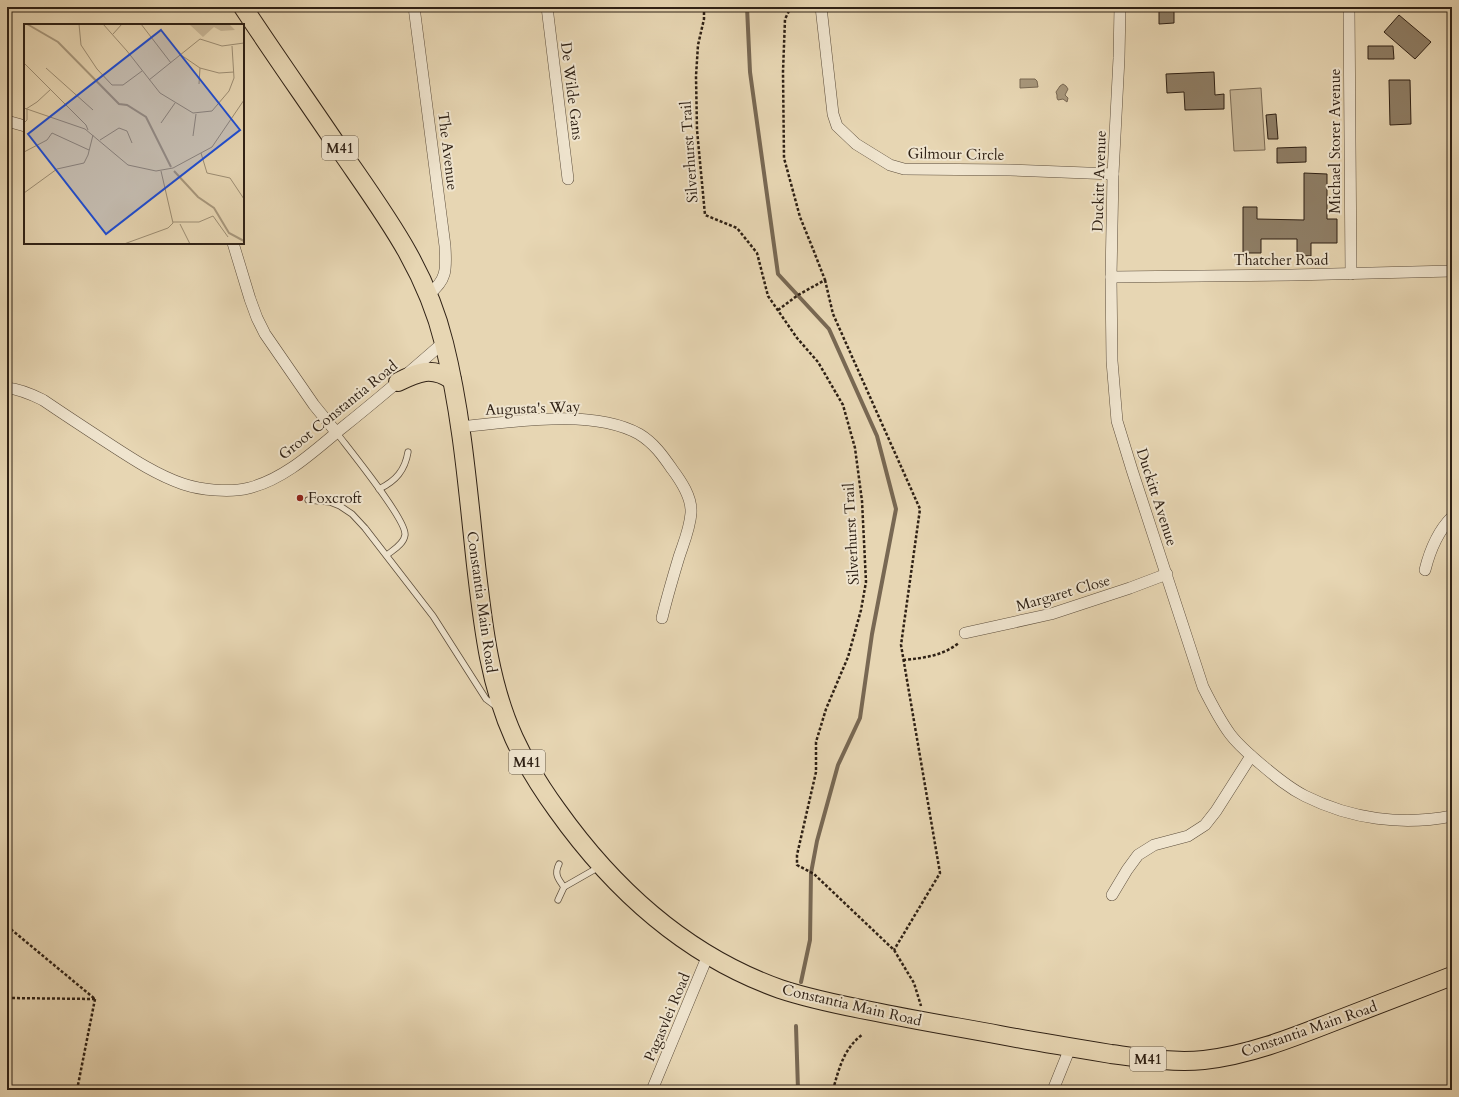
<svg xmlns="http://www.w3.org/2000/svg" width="1459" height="1097" font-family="Cardo,serif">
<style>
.green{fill:#c8b798;stroke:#7c6c56}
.water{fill:#a8987d;stroke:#786853}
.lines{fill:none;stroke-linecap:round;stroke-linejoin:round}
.stream{stroke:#786853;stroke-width:4}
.building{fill:#8f7f67;stroke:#2f2115}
.service-casing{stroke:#5d4e3c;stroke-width:7}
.minor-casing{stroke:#5d4e3c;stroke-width:12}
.primary-casing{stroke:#2f2115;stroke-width:20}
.path{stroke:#2f2115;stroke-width:2.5;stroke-dasharray:3 2;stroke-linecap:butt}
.service{stroke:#efe4ce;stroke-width:5.5}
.minor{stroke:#efe4ce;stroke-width:11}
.primary{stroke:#e7d6b3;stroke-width:18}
.poi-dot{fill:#8f2418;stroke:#efe4ce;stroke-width:1.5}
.labels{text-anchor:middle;stroke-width:4;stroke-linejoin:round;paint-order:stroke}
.shield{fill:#efe4ce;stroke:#695c4c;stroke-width:1}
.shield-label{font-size:14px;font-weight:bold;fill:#2f2115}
.street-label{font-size:15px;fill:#2f2115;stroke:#efe4ce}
.poi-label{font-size:15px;fill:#2f2115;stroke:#efe4ce;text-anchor:start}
.inset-river{fill:none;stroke:#a8987d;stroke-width:2}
.inset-road{fill:none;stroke:#9d8e74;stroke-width:1}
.view{fill:#1d4ed8;fill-opacity:0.15;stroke:#1d4ed8;stroke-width:2}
.inset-edge{fill:none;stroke:#2f2115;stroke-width:2}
</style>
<rect width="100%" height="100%" fill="#e7d6b3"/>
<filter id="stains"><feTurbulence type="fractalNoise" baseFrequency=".005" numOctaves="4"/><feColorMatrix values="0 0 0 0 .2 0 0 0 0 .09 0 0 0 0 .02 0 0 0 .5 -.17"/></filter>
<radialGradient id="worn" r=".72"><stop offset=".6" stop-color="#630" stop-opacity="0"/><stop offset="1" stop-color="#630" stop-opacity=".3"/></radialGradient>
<polygon class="green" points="1261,88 1265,150 1234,151 1230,90"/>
<g class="water">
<polygon points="1020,79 1035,79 1037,81 1038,87 1020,88"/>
<polygon points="1063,84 1066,86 1068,89 1065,95 1068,98 1067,102 1063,99 1058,100 1057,98 1057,95 1056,92 1060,86"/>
</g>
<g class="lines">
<g class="stream">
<polyline points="747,7 750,72 778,274 829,329 877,436 896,509 872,634 860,718 838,765 817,841 811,873 810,940 801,982"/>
<polyline points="796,1026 798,1090"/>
</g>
</g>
<g class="building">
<polygon points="1159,7 1174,8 1174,23 1159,24"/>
<polygon points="1399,15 1431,42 1415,59 1384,32"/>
<polygon points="1368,46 1393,46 1394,59 1368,59"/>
<polygon points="1214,72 1215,95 1224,94 1224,109 1185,110 1184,92 1167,93 1166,74"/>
<polygon points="1389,80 1410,80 1411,124 1390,125"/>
<polygon points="1276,114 1278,139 1268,139 1266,115"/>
<polygon points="1306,147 1306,162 1277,163 1277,148"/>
<polygon points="1304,173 1327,174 1327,219 1337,219 1337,243 1311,243 1311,256 1297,255 1297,239 1261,239 1261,253 1243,253 1243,207 1257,207 1257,219 1304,220"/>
</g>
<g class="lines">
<defs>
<g id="service">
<path d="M336 432C348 448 407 520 405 535 404 544 393 550 387 555"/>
<path d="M379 489C396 481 405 470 408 452"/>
<polyline points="308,500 330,502 340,506 352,514 365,528 433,616 486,699 498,708"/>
<path d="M559 864C554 874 558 879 564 887"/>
<polyline points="558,900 564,887 599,867"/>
</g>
<g id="minor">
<path d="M414 7 445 246C446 268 448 279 429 294"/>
<polyline points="547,7 568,179"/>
<polyline points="821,7 833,114 837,126 856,144 890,165 904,169 1010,170 1113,174"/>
<path d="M1120 7 1119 58 1113 174 1111 277 1112 361 1117 421 1132 470 1203 687C1211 703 1219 719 1230 734 1239 746 1251 756 1263 766 1276 777 1289 788 1305 796 1351 819 1402 826 1452 816"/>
<polyline points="1349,7 1351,274"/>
<polyline points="7,121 25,126"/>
<polyline points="233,243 250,299 257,318 265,334 314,405 336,432"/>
<polyline points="1111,277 1292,275 1452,271"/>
<path d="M7 388C20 389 31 394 43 400 65 415 88 430 111 445 134 460 157 475 183 484 201 490 230 493 249 488 285 479 314 451 342 428 377 400 411 371 444 342"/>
<path d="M460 427C512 422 592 408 639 434 654 443 663 456 672 469 681 481 692 497 691 513 690 528 684 542 679 557 673 577 667 597 662 618"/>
<path d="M1425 570C1430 550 1437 532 1452 517"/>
<polyline points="965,633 1051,614 1130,588 1167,574"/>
<polyline points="1112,895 1127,870 1138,855 1154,845 1188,836 1205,825 1216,811 1251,756"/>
<polyline points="652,1090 708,955"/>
<polyline points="1053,1090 1070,1048"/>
</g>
<g id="primary">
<path d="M243 7C276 57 310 105 343 154 385 215 426 269 444 343 462 415 468 491 476 565 483 624 489 683 514 738 526 764 541 788 557 810 614 890 687 956 780 989 810 999 840 1005 871 1011 914 1020 957 1027 1000 1035 1037 1042 1074 1048 1111 1054 1142 1058 1173 1063 1204 1060 1248 1055 1289 1039 1330 1023 1370 1008 1411 992 1452 976"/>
<path d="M398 382C418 372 432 366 452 380"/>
</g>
</defs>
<use href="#service" class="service-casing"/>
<use href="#minor" class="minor-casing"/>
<use href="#primary" class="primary-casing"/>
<g class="path">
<polyline points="704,7 704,19 698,45 696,76 697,130 705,215 737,228 757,253 768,296 797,338 818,362 843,405 855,448 862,501 866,582 861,610 848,657 826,709 816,742 816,772 797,855 797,865 814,874 894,950 914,983 921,1006"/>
<polyline points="825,280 833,314 920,509 901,645 940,873 894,950"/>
<polyline points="778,310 798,295 825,280 813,249 800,217 784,158 783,72 785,19 791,7"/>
<path d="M903 660C924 658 942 656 959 643"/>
<polyline points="7,926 95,999"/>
<polyline points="7,998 95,999"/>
<polyline points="77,1090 95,999"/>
<path d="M833 1090C839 1068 844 1048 863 1034"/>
</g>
<use href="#service" class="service"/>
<use href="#minor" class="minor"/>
<use href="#primary" class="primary"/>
</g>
<circle class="poi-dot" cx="300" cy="498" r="4"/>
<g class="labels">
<g class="shield">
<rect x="322" y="136" width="36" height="24" rx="3"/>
<rect x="509" y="750" width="36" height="24" rx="3"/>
<rect x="1130" y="1047" width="36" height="24" rx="3"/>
</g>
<g class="shield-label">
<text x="340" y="153">M41</text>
<text x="527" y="767">M41</text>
<text x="1148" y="1064">M41</text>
</g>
<g class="street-label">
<text transform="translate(572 91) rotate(83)" y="5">De Wilde Gans</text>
<text transform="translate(1335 141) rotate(-90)" y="5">Michael Storer Avenue</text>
<text transform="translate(448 151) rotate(83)" y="5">The Avenue</text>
<text transform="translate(689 152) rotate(-94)" y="5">Silverhurst Trail</text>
<text transform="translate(956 154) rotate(1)" y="5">Gilmour Circle</text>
<text transform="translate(1099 181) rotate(-88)" y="5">Duckitt Avenue</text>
<text x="1281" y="265">Thatcher Road</text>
<text transform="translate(533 408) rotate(-2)" y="5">Augusta's Way</text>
<text transform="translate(338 410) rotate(-39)" y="5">Groot Constantia Road</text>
<text transform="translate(1157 497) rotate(72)" y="5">Duckitt Avenue</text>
<text transform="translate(851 534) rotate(-93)" y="5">Silverhurst Trail</text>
<text transform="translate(1063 593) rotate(-16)" y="5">Margaret Close</text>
<text transform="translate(482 602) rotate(82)" y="5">Constantia Main Road</text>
<text transform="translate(852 1005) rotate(13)" y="5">Constantia Main Road</text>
<text transform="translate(667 1017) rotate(-67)" y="5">Pagasvlei Road</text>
<text transform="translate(1309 1029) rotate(-19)" y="5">Constantia Main Road</text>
</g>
<g class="poi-label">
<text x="308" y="503">Foxcroft</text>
</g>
</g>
<g transform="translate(24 24)">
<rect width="220" height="220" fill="#e7d6b3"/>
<path d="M205 0 211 6 197 7 190 3 179 13 166 1Z" fill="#c8b798"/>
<path class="inset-river" d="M3 0 34 18 95 80 103 81 122 93 147 143M150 147 174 173 190 184 205 209 220 217"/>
<path class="inset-road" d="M55 0 57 21 73 45 88 61H99L118 47M79 0 103 27 136 69 169 89 188 87 205 67 210 54 208 22M117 0 147 39M89 10 98 0M157 31 176 44 195 49 210 48M0 39 62 101 64 106M22 44 69 86M125 56 176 15 198 22 220 19M175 60 176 44M0 84 61 105 104 141 132 147 149 144 188 123 220 76M2 85 13 78 27 65M0 99 3 96V85M137 99 151 79M169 112 172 90M76 116 95 104 103 107 108 119M0 128 23 116 28 109 65 126M177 129 183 149 206 154 220 175M0 169 33 145 60 139 64 131 69 111M149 198H175L189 192 204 213M156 200 166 220M100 220 144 204 149 199 137 147"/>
<path class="view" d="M137 6 216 106 82 210 4 110Z"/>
<rect width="220" height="220" class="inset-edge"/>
</g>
<rect width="1459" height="1097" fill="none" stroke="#e7d6b3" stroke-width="24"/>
<rect x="8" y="8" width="1443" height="1081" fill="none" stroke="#2f2115" stroke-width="2"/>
<rect x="12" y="12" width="1435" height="1073" fill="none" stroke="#2f2115"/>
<rect width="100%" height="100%" filter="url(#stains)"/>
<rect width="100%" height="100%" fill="url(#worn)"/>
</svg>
